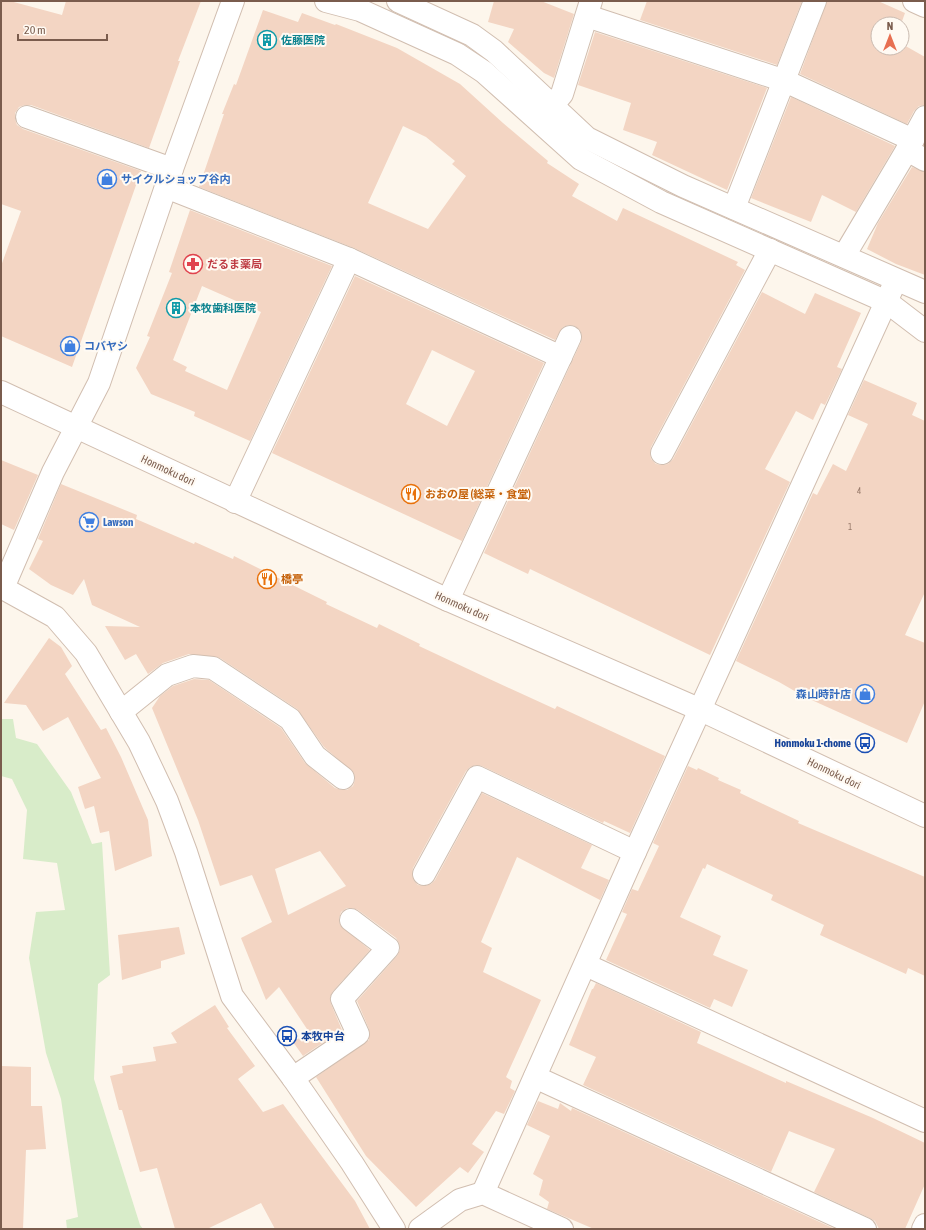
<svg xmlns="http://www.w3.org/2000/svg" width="926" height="1230" font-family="'Asap Condensed','Noto Sans JP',sans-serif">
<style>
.green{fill:#d8ecc9}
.building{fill:#f3d5c3;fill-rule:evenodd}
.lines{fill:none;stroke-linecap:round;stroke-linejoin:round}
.minor-casing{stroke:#d1beb0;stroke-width:24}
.minor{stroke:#fff;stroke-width:22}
.labels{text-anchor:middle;stroke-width:4;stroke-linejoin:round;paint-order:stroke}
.number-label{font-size:9px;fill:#987a6a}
.culture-label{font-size:11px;font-weight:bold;fill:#0d838f;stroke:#fffaf3;text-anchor:start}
.shop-label{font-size:11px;font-weight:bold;fill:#366cbe;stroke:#fffaf3;text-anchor:start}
.health-label{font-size:11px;font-weight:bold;fill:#be3a42;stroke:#fffaf3;text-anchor:start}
.street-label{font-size:11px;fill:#7a5c4d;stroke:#fffaf3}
.food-label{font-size:11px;font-weight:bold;fill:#c56008;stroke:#fffaf3;text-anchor:start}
.transit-label{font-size:11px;font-weight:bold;fill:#164399;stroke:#fffaf3;text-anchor:end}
</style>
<rect width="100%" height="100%" fill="#fdf6ec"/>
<polygon class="green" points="1,719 13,719 16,738 37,744 71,792 92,844 102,842 110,975 98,984 94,1079 140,1225 143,1229 67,1229 66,1220 78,1217 61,1099 46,1053 29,958 36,912 65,910 57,863 23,859 27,810 12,779 1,776"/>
<g class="building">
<polygon points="1,1 10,1 62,15 66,1 201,1 178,61 180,61 149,148 31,105 25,105 19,107 15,113 15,119 17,125 23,129 141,171 72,367 1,336 1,266 21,211 1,204"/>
<polygon points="494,1 541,1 574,14 554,78 544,73 508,42 514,29 488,22"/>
<polygon points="647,1 802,1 777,65 640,20"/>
<polygon points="827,1 878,1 905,13 901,24 878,24 878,48 902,48 902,44 925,57 925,105 919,106 914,111 907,124 800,74"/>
<path d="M263 10 298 22 302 13 335 25 336 24 397 48 460 84 503 123 548 161 547 163 579 184 572 196 617 221 623 208 738 262 736 265 745 270 651 447 650 453 651 459 656 464 663 465 668 464 673 459 762 292 805 314 815 293 861 313 837 367 842 369 825 405 821 403 813 420 796 411 765 469 790 482 710 655 530 569 528 574 484 553 581 342 582 336 580 330 575 326 569 325 563 327 555 340 354 248 199 187 224 114H222L234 84 236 85ZM403 126 426 137 455 161 452 164 466 176 428 229 368 203Z"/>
<polygon points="595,32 767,88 727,190 652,155 657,142 623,130 631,103 578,85"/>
<polygon points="791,97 895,146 856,212 822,195 811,222 751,198"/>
<polygon points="912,167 925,172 925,275 896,264 867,249 878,223"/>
<path d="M190 210 332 266 250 441 194 416 195 412 151 394 136 368 150 337 147 336 172 273 169 272ZM202 286 261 312 227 390 185 371 187 367 173 360Z"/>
<path d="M355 276 544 363 462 541 272 453ZM432 350 475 371 447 426 406 404Z"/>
<polygon points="864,380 917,403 912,415 925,421 925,592 905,635 925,643 925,701 907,743 805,697 779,682 736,661 813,493 817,495 833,464 846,471 868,424 848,415"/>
<polygon points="1,460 38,475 14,530 1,524"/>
<path d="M61 484 137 515 136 519 194 544 195 542 233 559 234 556 327 602 326 604 377 628 379 624 420 644 419 646 483 676 555 709 557 706 665 756 630 833 604 821 603 823 482 766 476 765 470 767 466 771 413 868 412 875 414 881 418 885 425 886 431 884 435 880 482 793 592 845 581 868 609 880 600 900 517 857 481 942 492 948 483 972 541 1000 506 1077 512 1081 510 1088 515 1091 504 1114 496 1111 472 1144 484 1152 468 1173 460 1167 416 1207 366 1156 316 1077 369 1040V1029L357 1001 397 956 400 950 399 943 396 938 358 910 352 908H347L341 912 339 919 340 925 370 950 333 991 330 997 331 1004 342 1030 303 1056 293 1042 309 1032 279 987 266 1000 241 938 272 922 252 875 220 886 198 820 152 708 160 696 173 686 194 679 209 680 281 728 305 763 335 788 342 790H347L353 786 355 780 354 773 324 747 297 709 220 658 189 654 163 663 148 674 136 654 125 660 105 626 140 627 92 605 84 579 73 595 51 585 29 569 43 541 38 539ZM320 851 346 886 288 915 275 869Z"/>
<polygon points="49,638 61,647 72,666 65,674 101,730 106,728 121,757 148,820 152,856 115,871 109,831 100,833 94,806 85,809 78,787 101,778 68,717 43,731 26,705 4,703"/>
<polygon points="688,766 697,770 698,768 719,778 718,780 741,790 740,793 799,821 798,823 925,877 925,976 908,968 906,974 820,935 824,925 771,900 773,895 707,864 705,869 703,868 680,917 721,936 713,955 748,970 732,1007 714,999 710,1008 606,960 627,914 622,912 632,889 638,891 659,846 653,843"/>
<polygon points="179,927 185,954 161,961 161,968 122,980 118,935"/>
<polygon points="596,983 701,1032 697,1043 786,1083 786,1081 873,1118 925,1143 925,1184 905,1229 879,1229 875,1221 870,1218 814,1192 835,1149 789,1131 771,1172 583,1085 596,1057 569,1045 592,989 593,989"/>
<polygon points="215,1005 229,1027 227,1028 255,1066 238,1079 263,1112 283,1104 355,1201 370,1229 275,1229 261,1203 207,1229 175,1229 157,1168 140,1172 122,1110 119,1110 110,1076 123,1073 122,1066 156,1061 153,1047 177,1043 171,1033"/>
<polygon points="1,1066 31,1067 31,1106 42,1106 46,1149 26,1150 23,1229 1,1229"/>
<polygon points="538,1101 558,1109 560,1103 571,1111 572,1108 835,1229 594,1229 547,1209 549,1202 539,1195 543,1180 533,1174 550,1136 527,1125"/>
</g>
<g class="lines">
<defs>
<g id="minor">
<polyline points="326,1 360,10 457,54 484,72 581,159 661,202 887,302 925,331"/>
<polyline points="398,1 472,35 494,51 587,138 683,186 925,292"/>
<polyline points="914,1 925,6"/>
<polyline points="587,16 785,81 913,140"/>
<polyline points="552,106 562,94 591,1"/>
<polyline points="27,117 172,169"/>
<polyline points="907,150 925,160"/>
<polyline points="166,187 349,259 561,357"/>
<polyline points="734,208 815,1"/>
<polyline points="844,256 907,150 925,117"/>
<polyline points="1,392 448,600 701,710 925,816"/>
<polyline points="662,453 770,250"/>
<polyline points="235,502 349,259"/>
<polyline points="1,587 55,617 86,653 139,742 167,801 186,852 232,996 293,1078 352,1163 394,1229"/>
<polyline points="3,588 53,472 99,383 172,169 233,1"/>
<polyline points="448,600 570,337"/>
<polyline points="121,712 167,675 193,666 213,668 290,719 315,756 343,778"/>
<polyline points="424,874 477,777 635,852"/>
<polyline points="586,965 925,1121"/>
<polyline points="535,1077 865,1229"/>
<polyline points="293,1078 358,1034 342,999 388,948 351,920"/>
<polyline points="483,1193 635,852 896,280"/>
<polyline points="420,1229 460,1200 483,1193 562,1229"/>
<polyline points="923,1229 925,1225"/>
</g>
</defs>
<use href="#minor" class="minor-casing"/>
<use href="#minor" class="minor"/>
</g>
<defs>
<symbol id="building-ring" viewBox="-11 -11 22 22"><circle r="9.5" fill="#fffaf3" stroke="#0f9aa8" stroke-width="1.5"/><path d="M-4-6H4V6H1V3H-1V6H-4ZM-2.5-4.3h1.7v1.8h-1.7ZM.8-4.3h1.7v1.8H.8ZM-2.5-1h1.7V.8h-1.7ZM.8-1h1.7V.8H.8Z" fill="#0f9aa8"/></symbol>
<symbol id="shop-ring" viewBox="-11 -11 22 22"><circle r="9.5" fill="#fffaf3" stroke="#3f7fe0" stroke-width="1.5"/><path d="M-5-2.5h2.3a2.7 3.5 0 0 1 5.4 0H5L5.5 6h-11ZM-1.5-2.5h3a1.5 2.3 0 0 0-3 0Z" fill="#3f7fe0"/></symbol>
<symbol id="pharmacy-ring" viewBox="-11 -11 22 22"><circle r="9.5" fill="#fffaf3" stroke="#e0444e" stroke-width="1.5"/><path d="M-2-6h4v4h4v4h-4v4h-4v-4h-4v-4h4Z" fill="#e0444e"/></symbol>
<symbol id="restaurant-ring" viewBox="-11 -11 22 22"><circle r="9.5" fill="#fffaf3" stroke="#e8710a" stroke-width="1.5"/><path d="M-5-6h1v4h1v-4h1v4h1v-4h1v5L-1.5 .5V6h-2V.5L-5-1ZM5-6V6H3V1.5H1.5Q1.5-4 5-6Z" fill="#e8710a"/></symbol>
<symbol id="supermarket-ring" viewBox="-11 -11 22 22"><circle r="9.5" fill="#fffaf3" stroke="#3f7fe0" stroke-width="1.5"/><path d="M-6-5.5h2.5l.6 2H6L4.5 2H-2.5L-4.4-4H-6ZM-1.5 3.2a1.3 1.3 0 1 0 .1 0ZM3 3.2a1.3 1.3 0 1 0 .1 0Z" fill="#3f7fe0"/></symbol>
<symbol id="bus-ring" viewBox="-11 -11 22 22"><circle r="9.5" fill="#fffaf3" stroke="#1a4fb4" stroke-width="1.5"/><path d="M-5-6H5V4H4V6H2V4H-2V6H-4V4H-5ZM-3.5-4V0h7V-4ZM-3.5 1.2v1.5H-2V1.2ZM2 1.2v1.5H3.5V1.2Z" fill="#1a4fb4"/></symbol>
</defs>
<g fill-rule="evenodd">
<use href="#building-ring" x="256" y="29" width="22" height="22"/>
<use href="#shop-ring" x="96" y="168" width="22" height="22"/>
<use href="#pharmacy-ring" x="182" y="253" width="22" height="22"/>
<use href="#building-ring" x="165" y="297" width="22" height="22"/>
<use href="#shop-ring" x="59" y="335" width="22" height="22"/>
<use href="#restaurant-ring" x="400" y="483" width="22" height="22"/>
<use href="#supermarket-ring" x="78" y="511" width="22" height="22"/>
<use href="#restaurant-ring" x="256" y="568" width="22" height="22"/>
<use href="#shop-ring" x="854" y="683" width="22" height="22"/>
<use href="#bus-ring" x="854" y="732" width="22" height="22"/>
<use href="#bus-ring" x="276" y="1025" width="22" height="22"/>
</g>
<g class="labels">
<g class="number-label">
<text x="859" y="494">4</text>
<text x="850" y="530">1</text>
</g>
<g class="culture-label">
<text x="281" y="44">佐藤医院</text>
<text x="190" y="312">本牧歯科医院</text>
</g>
<g class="shop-label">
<text x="121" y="183">サイクルショップ谷内</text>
<text x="84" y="350">コバヤシ</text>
<text x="103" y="526">Lawson</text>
<text x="851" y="698" text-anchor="end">森山時計店</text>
</g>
<g class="health-label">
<text x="207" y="268">だるま薬局</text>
</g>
<g class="street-label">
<text transform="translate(168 470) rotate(25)" y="4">Honmoku dori</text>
<text transform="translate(462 606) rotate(24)" y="4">Honmoku dori</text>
<text transform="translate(834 773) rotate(26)" y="4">Honmoku dori</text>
</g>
<g class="food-label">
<text x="425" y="498">おおの屋 (総菜・食堂)</text>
<text x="281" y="583">橋亭</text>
</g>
<g class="transit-label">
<text x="851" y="747">Honmoku 1-chome</text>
<text x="301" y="1040" text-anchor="start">本牧中台</text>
</g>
</g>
<rect width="926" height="1230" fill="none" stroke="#7a5c4d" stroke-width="4"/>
<g transform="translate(890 36)"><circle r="19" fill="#fffaf3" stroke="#cabbb1"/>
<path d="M0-3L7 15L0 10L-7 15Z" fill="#e76f51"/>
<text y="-6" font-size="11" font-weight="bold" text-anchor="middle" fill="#7a5c4d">N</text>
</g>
<path d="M18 34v6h89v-6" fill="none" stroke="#7a5c4d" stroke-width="2"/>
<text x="24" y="34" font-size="12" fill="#7a5c4d" stroke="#fffaf3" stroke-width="3" paint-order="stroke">20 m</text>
</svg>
